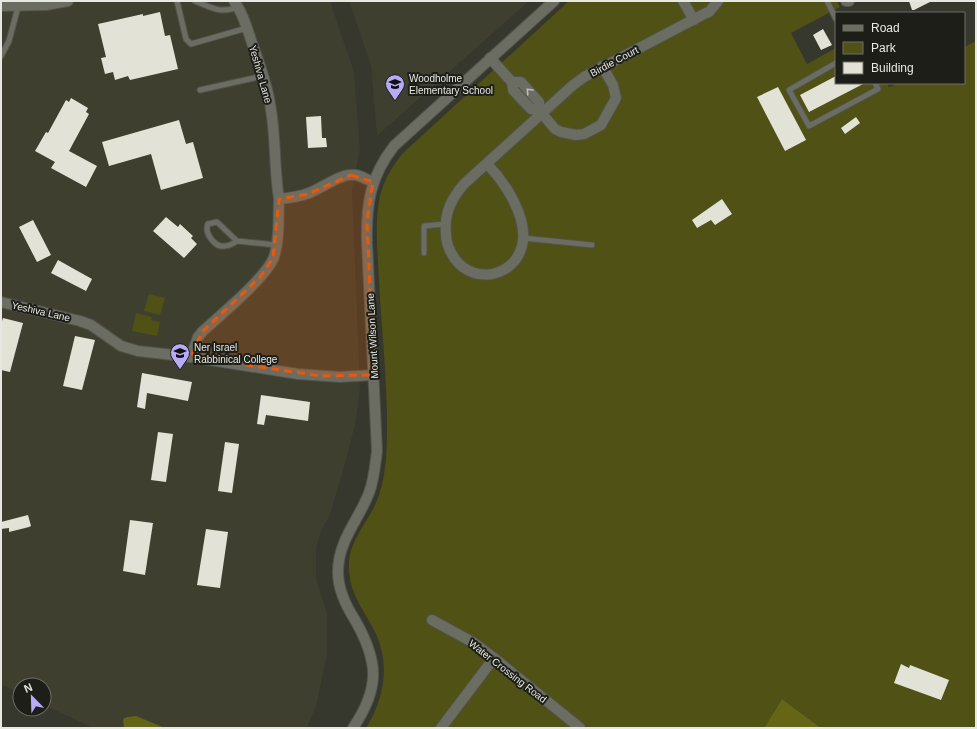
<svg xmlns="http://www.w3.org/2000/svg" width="977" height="729" font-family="Helvetica,sans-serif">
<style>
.built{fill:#3e3f2f}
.green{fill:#505115}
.forest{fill:#646515}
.water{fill:#646514}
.building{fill:#e2e3d6}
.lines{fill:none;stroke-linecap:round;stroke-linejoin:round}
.service-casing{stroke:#52534a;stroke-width:7}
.minor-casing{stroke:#52534a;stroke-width:12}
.service{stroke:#6c6d62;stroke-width:5}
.minor{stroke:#6c6d62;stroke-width:10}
.oneway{stroke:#bcbdb5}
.marked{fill:#e8590c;fill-opacity:0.2;stroke:#e8590c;stroke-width:3;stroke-dasharray:8 5;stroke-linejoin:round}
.labels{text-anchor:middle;stroke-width:4;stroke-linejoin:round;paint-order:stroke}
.street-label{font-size:10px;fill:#e7e8e1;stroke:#1e1e19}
.poi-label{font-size:10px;fill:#e7e8e1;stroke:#1e1e19;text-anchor:start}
</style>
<rect width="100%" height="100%" fill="#36372d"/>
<g class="built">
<polygon points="1,1 330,1 354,72 360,149 352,190 360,388 356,420 348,453 330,515 321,531 316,548 316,579 327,613 327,655 316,706 307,728 93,728 44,705 44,685 20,685 20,694 1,684"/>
<polygon points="349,1 529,1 377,136 371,66"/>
</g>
<g class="green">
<path d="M569 1H837L840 7 791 33 807 64 836 48V83H887L889 87 898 83H964V47L976 41V728H821L782 699 764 728H366C385 698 391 661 373 628 361 606 348 590 349 564 349 544 364 526 373 509 381 494 384 477 386 460 390 401 382 340 379 281 378 254 374 223 380 196 384 180 392 167 402 154Z"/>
<polygon points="149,294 165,298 160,315 144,311"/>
<polygon points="136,313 152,317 151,320 160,322 157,336 132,331"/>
</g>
<polygon class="forest" points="782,699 821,728 764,728"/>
<polygon class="water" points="136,716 165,728 124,728 123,719 127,717"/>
<g class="building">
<polygon points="909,1 932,1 914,10 912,10"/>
<polygon points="160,12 165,36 170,35 178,69 130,80 128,76 115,80 113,72 105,74 101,58 106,57 98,24 143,14 143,16"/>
<polygon points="823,29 832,45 821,50 813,35"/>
<polygon points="836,76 836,83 865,83 809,112 800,95"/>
<polygon points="778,87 806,140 785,151 757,97"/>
<polygon points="71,98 88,108 86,112 89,114 69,151 97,166 86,187 51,168 55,162 35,151 46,132 48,133 66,100 69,102"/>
<polygon points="321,116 322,138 326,138 327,147 308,148 306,117"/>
<polygon points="856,117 860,123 845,134 841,128"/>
<polygon points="179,120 186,144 193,142 203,178 161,190 151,154 109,166 102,142"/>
<polygon points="722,199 732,214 715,225 711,220 697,228 692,220"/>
<polygon points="166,217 178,227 180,224 193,236 191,238 197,244 184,258 153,231"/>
<polygon points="33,220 51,255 37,262 19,227"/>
<polygon points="58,260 92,279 86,291 51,273"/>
<polygon points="3,318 23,323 10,372 1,370 1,324"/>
<polygon points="75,336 95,340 82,390 63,386"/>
<polygon points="142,373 192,382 188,401 147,393 145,409 137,407"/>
<polygon points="261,395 310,402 308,421 266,415 264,425 257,424"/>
<polygon points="158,432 173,434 166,482 151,480"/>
<polygon points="225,442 239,444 232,493 218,491"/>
<polygon points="28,515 31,526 29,527 9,532 9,528 1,529 1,522"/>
<polygon points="130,520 153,523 145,575 123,571"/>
<polygon points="206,529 228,532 220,588 197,585"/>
<polygon points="901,664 909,668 910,665 949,680 941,700 894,683"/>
</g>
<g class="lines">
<defs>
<g id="service">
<polyline points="177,1 186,39 191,44 247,28"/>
<path d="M195 1C213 8 220 14 238 7"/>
<polyline points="827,1 836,19"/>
<polyline points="1,56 9,41 18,7"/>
<polyline points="836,63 789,90 809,126 878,89 875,83"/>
<polyline points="200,90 263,76"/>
<polyline points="523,238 592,245"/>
<path d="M237 241C234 243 229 246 225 246 215 248 204 233 208 224L217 222 237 241 277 245"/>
<polyline points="424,253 424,226 445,224"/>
</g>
<g id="minor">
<path d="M234 1C243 13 247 28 252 43 260 65 268 87 271 110 276 139 274 169 279 199"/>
<polyline points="683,1 694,20"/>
<polyline points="846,1 849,1"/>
<polyline points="1,6 46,5 68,1"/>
<polyline points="490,58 512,82 513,90 531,109 539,110"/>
<polyline points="512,82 521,82 539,102 539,110 555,129 561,132 576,135 584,134 601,125 616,98 613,85 602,66"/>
<path d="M487 164C505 182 529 219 522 246 514 277 474 285 455 259 450 252 446 243 446 234 444 214 451 199 464 184L572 86 584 77 704 14 709 12 718 1"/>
<polyline points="1,302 80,321 91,325 121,346 138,351 191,357 298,374 340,377 374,375"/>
<path d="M191 357 198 337 202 332C220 315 266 278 274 257 280 239 278 217 279 199 289 198 299 197 309 193 323 188 340 173 356 175 361 176 368 180 373 182"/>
<polyline points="432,620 474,643 494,658 580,728"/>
<path d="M353 728C380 688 379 662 355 620 346 606 338 590 338 572 338 541 358 521 369 493 374 480 375 466 377 451L367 243C366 204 370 177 394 146L554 1"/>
<polyline points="441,728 494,658"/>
</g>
</defs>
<use href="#service" class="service-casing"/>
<use href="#minor" class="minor-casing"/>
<use href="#service" class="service"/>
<use href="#minor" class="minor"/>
</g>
<defs><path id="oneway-chevron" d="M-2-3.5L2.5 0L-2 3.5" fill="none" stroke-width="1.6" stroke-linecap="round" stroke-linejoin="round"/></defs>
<use class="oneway" href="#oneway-chevron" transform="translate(529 91) rotate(-133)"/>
<path class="marked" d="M351 175 373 182 367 222 374 375 322 376 191 357 202 332 260 277 273 258 279 199 308 194Z"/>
<defs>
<symbol id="school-pin" viewBox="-11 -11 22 30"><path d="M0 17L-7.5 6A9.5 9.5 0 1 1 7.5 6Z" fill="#b7abf8" stroke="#1e1e19"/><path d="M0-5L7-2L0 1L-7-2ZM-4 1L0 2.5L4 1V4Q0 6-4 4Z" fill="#111"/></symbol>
<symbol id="university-pin" viewBox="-11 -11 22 30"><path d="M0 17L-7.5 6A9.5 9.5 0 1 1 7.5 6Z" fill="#b7abf8" stroke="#1e1e19"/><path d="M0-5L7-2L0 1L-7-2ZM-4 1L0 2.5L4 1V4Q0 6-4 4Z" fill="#111"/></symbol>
</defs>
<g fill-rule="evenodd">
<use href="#school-pin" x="384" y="73" width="22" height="30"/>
<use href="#university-pin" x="169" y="342" width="22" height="30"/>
</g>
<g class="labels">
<g class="street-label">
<text transform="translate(614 61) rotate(-28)" y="4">Birdie Court</text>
<text transform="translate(261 74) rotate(74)" y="4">Yeshiva Lane</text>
<text transform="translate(41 311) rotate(13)" y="4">Yeshiva Lane</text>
<text transform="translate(372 336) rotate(-93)" y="4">Mount Wilson Lane</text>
<text transform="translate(508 671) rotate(38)" y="4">Water Crossing Road</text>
</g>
<g class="poi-label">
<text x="409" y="82">Woodholme<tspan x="409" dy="12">Elementary School</tspan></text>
<text x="194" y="351">Ner Israel<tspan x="194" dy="12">Rabbinical College</tspan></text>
</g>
</g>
<rect width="977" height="729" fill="none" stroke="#e7e8e1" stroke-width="4"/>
<rect x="835" y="12" width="130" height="72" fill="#1e1e19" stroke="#6e6f69"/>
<rect x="843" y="25" width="20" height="6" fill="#6c6d62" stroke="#6e6f69"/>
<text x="871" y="32" font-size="12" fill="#e7e8e1">Road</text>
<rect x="843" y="42" width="20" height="12" fill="#505115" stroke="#6e6f69"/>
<text x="871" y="52" font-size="12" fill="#e7e8e1">Park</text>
<rect x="843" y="62" width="20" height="12" fill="#e2e3d6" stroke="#6e6f69"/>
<text x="871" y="72" font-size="12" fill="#e7e8e1">Building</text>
<g transform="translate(32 697) rotate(337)"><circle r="19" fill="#1e1e19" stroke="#6e6f69"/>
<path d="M0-3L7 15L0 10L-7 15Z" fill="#b7abf8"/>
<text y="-6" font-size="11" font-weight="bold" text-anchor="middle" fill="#e7e8e1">N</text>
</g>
</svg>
